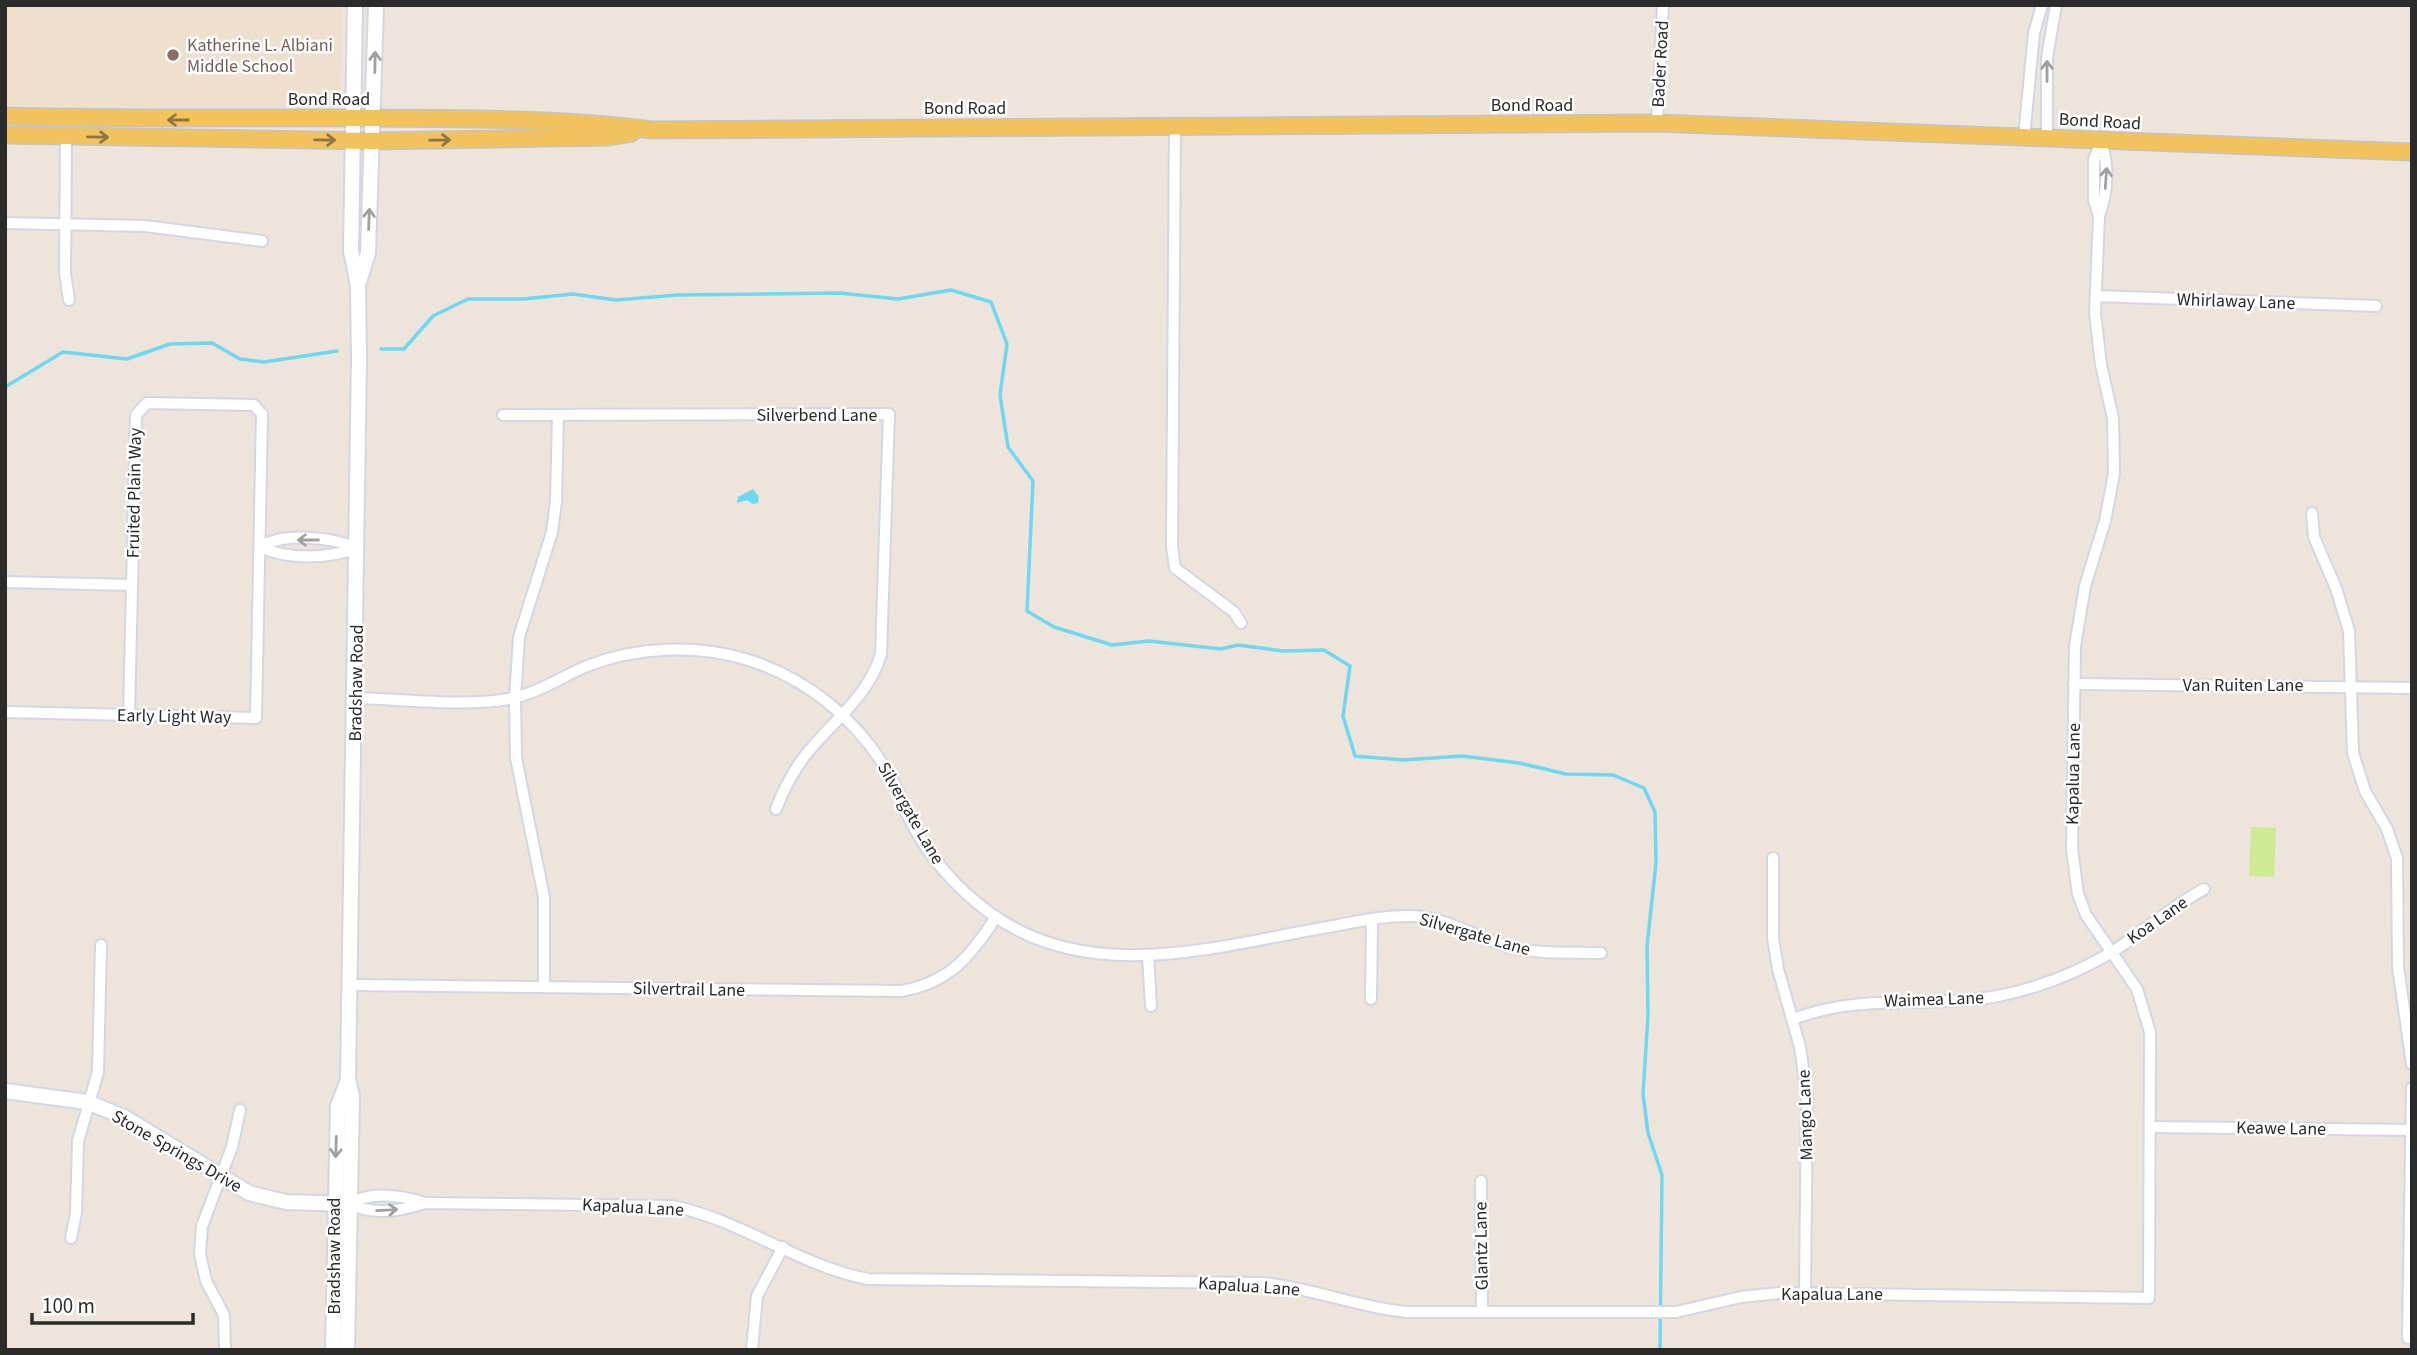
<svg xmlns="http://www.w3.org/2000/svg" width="2417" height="1355" font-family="'Source Sans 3',sans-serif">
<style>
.education{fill:#eee0cc}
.pitch{fill:#ceeb94}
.water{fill:#6ed8f0}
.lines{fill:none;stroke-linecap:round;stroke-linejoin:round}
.stream{stroke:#6ed8f0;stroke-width:3.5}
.street-casing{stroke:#d2d7e3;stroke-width:14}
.secondary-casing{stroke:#d2d7e3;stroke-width:18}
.primary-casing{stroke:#c4c4c4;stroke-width:19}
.street{stroke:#fff;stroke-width:10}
.secondary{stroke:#fff;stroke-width:14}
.primary{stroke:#f2c25c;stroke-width:16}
.oneway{stroke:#a0a0a0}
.oneway2{stroke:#8e7644}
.education-dot{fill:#8d6e63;stroke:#fff;stroke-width:2.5}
.labels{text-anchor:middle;stroke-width:5;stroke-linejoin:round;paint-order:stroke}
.education-label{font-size:18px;fill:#785e54;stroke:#fff;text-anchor:start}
.street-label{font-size:18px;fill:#2b2b2b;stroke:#fff}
</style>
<rect width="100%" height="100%" fill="#ede4dc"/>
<polygon class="education" points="5,5 342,5 340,113 5,105"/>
<polygon class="pitch" points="2251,827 2276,828 2274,877 2249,876"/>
<polygon class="water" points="753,489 759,497 758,503 753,504 747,500 737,503 738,497"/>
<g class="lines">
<g class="stream">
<polyline points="381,349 404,349 433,316 468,299 523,299 573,294 616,300 677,295 839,293 898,299 951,290 991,302 1007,344 1000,395 1008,447 1033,481 1027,611 1054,627 1112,645 1149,641 1221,649 1238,645 1283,651 1324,650 1350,666 1343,716 1355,756 1403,760 1462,756 1519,763 1566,774 1613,775 1644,788 1655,812 1656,863 1647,946 1648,1016 1643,1094 1648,1133 1662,1175 1660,1350"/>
<polyline points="5,387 63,352 127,359 170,344 212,343 240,359 264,362 337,351"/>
</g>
<defs>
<g id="street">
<polyline points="1657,123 1663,5"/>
<polyline points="1175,126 1172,546 1175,568 1234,612 1241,623"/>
<polyline points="66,137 65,273 69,300"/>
<polyline points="2024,137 2034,33 2042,5"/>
<polyline points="2047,138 2047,58 2056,5"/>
<path d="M2099 216C2108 191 2109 166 2101 141"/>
<polyline points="5,223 145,226 262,241"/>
<polyline points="2096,296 2376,306"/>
<path d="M503 415 889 414 881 654C868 698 831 722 804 757 792 773 783 791 776 809"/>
<polyline points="2312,513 2314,537 2336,588 2349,631 2353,753 2365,791 2387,829 2397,858 2398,967 2412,1064"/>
<path d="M260 547C284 532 331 537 357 548"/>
<path d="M260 547C288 560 328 559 357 548"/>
<polyline points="5,582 132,585"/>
<polyline points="2074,684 2412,688"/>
<path d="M356 698C402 699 473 708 517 697 542 691 563 676 587 666 636 647 694 644 745 659 806 677 857 719 889 774 897 788 902 803 909 818 928 856 956 888 990 913 1091 986 1217 946 1328 927 1356 922 1384 915 1411 916 1446 917 1472 936 1504 945 1535 955 1569 952 1601 953"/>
<polyline points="5,712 256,718 262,414 254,405 147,403 136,415 129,715"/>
<polyline points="1773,858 1773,938 1778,969 1800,1047 1807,1095 1805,1293"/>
<polyline points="1148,956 1151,1006"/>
<path d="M351 985 901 991C949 983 971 956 996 917"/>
<polyline points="544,987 544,897 516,758 515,698 519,637 552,532 556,502 558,415"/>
<polyline points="1371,999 1372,919"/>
<path d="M1793 1019C1865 992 1926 1009 1998 996 2038 988 2077 973 2112 952 2143 932 2171 907 2204 889"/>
<polyline points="2412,1088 2408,1338 2412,1338"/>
<polyline points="2151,1127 2411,1130"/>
<polyline points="1481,1181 1482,1310"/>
<path d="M349 1204C372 1215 401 1211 425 1203L672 1206C742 1220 799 1266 868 1279L1263 1283C1312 1288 1357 1307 1406 1312H1676L1741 1297 1779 1293 2149 1298 2150 1032 2137 989 2086 915 2078 894 2072 849 2075 646 2085 586 2105 521 2114 474 2113 418 2101 365 2095 313 2099 216 2094 200V160L2101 141"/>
<path d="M349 1204C370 1191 402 1195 425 1203"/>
<polyline points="71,1238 76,1213 78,1141 98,1072 101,945"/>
<polyline points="752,1349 757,1296 783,1247"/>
<polyline points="225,1350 224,1315 206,1281 200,1254 202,1226 232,1147 240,1110"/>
</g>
<g id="secondary">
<polyline points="359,282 368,253 376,5"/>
<polyline points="5,1091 87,1102 124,1117 249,1193 286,1202 349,1204"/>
<polyline points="333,1350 338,1106 348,1080"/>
<polyline points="347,1350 352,1096 348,1080 359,359 358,285 351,251 355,5"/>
</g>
<g id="primary">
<path d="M5 116C129 119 253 118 377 118 469 119 560 118 652 130L1657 123 2412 152"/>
<polyline points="5,135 372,141 607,137 632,133"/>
</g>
</defs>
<use href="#street" class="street-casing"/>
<use href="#secondary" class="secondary-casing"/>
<use href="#primary" class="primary-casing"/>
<use href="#street" class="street"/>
<use href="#secondary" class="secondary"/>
<use href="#primary" class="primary"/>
</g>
<defs><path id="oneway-shaft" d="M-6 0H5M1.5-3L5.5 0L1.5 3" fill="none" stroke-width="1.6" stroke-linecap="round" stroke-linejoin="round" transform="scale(1.75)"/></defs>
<g class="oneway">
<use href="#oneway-shaft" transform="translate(375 62) rotate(-89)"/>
<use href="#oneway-shaft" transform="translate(2047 71) rotate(-90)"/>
<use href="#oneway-shaft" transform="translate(2106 178) rotate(-86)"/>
<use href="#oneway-shaft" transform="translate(369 219) rotate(-88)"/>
<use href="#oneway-shaft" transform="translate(308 540) rotate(-180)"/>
<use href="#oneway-shaft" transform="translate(336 1147) rotate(92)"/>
<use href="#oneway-shaft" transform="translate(387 1210) rotate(-3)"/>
</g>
<g class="oneway2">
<use href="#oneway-shaft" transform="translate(178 120) rotate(-180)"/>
<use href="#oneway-shaft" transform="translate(98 137) rotate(1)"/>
<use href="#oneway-shaft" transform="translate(325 140) rotate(1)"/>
<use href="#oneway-shaft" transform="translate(440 140) rotate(-1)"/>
</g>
<circle class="education-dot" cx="173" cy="55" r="7"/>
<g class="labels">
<g class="education-label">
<text x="187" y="51">Katherine L. Albiani<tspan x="187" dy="21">Middle School</tspan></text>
</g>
<g class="street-label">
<text transform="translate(1660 64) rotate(-87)" y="6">Bader Road</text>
<text x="329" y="105">Bond Road</text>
<text x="1532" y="111">Bond Road</text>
<text x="965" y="114">Bond Road</text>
<text transform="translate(2100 121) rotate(3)" y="6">Bond Road</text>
<text transform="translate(2236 301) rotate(2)" y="6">Whirlaway Lane</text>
<text x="817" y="421">Silverbend Lane</text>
<text transform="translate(134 493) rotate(-89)" y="6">Fruited Plain Way</text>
<text transform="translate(356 683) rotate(-89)" y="6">Bradshaw Road</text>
<text x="2243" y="691">Van Ruiten Lane</text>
<text transform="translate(174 716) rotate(1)" y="6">Early Light Way</text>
<text transform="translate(2073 774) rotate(-89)" y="6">Kapalua Lane</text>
<text transform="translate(911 813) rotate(60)" y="6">Silvergate Lane</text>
<text transform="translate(2157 920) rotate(-35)" y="6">Koa Lane</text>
<text transform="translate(1475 934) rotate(16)" y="6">Silvergate Lane</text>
<text transform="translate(689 989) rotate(1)" y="6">Silvertrail Lane</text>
<text transform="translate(1934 999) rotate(-2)" y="6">Waimea Lane</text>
<text transform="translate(1805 1115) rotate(-92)" y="6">Mango Lane</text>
<text transform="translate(2281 1128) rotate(1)" y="6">Keawe Lane</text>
<text transform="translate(177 1151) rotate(30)" y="6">Stone Springs Drive</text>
<text transform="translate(633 1207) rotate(3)" y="6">Kapalua Lane</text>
<text transform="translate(1481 1246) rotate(-91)" y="6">Glantz Lane</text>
<text transform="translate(334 1256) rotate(-90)" y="6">Bradshaw Road</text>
<text transform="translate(1249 1286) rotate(4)" y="6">Kapalua Lane</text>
<text x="1832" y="1300">Kapalua Lane</text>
</g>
</g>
<rect width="2417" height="1355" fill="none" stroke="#2b2b2b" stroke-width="14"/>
<path d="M32 1313v10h161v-10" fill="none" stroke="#2b2b2b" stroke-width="3.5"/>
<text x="42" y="1313" font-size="21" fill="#2b2b2b" stroke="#ffffff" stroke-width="5" paint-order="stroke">100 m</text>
</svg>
